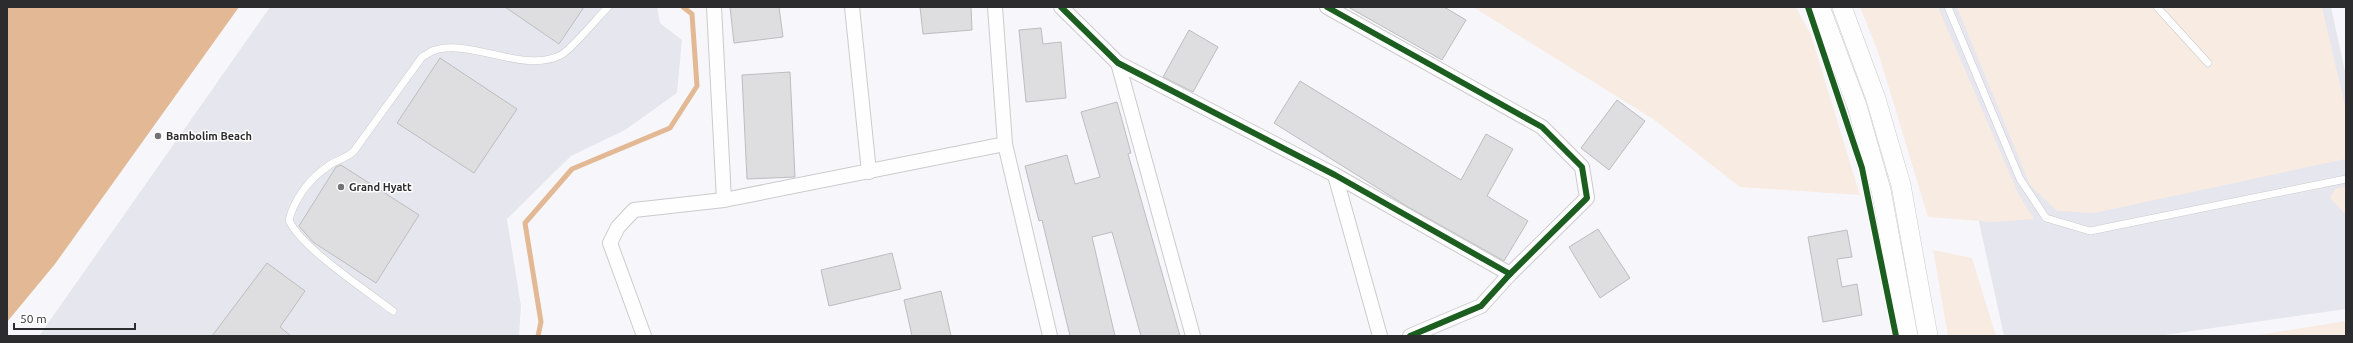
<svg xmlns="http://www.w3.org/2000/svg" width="2353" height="343" font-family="Ubuntu,sans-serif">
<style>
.built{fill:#e6e6ee}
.green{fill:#f8ebe2}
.water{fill:#e2b994}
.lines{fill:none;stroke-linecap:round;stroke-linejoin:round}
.stream{stroke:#e2b994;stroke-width:5}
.building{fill:#dedee1;stroke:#bdbdc0}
.service-casing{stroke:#cbcbcd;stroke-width:8}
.minor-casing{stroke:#cbcbcd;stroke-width:16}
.secondary-casing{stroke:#cbcbcd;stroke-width:20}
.service{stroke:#fefefe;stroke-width:7}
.minor{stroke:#fefefe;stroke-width:14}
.secondary{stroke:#fefefe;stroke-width:19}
.cycleway-casing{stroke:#fff;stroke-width:8}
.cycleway{stroke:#1b5e20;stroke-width:6}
.poi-dot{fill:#737376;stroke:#fff;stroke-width:1.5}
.labels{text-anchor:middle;stroke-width:3;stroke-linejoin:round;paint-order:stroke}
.poi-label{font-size:11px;font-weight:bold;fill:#2c2c2e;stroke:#fff;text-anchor:start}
</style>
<rect width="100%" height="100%" fill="#f7f7fb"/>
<g class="built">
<polygon points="270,7 657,7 660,23 682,40 677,93 625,130 571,156 507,219 521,306 519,336 39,336"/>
<polygon points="1903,7 2331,7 2346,76 2346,309 2157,336 2004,336 1975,204"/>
</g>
<g class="green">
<polygon points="1473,7 1796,7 1811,35 1860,195 1740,187 1653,119"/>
<polygon points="1860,7 1938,7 2018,193 2034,219 1993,222 1928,217 1878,52"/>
<polygon points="1957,7 2322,7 2346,110 2346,159 2094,213 2057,211 2030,185"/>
<polygon points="2346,186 2346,215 2330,198 2335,189"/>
<polygon points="1933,250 1972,258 1996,336 1948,336"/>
<polygon points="2346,321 2346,336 2251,336"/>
</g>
<polygon class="water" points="7,7 239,7 55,264 7,322"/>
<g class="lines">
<polyline class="stream" points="538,336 541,322 525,223 572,169 670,128 697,86 692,14 683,7"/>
</g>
<g class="building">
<polygon points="505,7 584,7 559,44"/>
<polygon points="730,7 779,7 783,37 734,43"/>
<polygon points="920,7 971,7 972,30 923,34"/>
<polygon points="1348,7 1444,7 1466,20 1442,60"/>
<polygon points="1041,28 1043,44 1061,42 1066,98 1026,102 1019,30"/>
<polygon points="1189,30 1218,47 1193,92 1163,77"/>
<polygon points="440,58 517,109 474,173 397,123"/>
<polygon points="790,72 795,177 747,179 742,75"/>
<polygon points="1300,81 1461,180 1486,134 1513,149 1487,196 1528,221 1504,261 1408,207 1274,123"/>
<polygon points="1617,100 1645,121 1609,170 1581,148"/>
<polygon points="1117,102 1131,153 1128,154 1180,336 1141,336 1112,232 1092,237 1115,336 1070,336 1042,220 1039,221 1025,166 1067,155 1075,184 1100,177 1081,112"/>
<polygon points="341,165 419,215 376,283 313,242 299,226 336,167"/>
<polygon points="1598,229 1630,278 1600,298 1569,247"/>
<polygon points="1847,230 1852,257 1837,259 1842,287 1857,284 1862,315 1823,322 1808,237"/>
<polygon points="892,253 901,289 829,306 821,270"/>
<polygon points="267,263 305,291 280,327 291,336 212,336"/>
<polygon points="941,291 951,336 912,336 904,300"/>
</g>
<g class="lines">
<defs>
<g id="service">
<polyline points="1948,7 2020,179 2046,218 2090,231 2346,179"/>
<polyline points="2157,7 2208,63"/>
<path d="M393 311C367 291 300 247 289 220 294 200 309 179 327 167 335 160 346 159 354 151L422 57C426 55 431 51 435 50 472 39 524 74 561 55 572 49 598 17 608 7"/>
</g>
<g id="minor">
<polyline points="714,7 724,200"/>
<polyline points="852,7 869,172"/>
<polyline points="995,7 1005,144 1050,336"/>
<polyline points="1061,7 1118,63 1335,175 1510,274"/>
<polyline points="1327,7 1542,127 1582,167 1587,198 1510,274 1481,306 1410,336"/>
<polyline points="1118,63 1193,336"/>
<polyline points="1335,175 1380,336"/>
<polyline points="644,336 610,243 618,227 634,210 724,200 1005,144"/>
</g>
<g id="secondary">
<polyline points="1820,7 1857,106 1881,190 1908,336"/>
<polyline points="1842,7 1876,99 1901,185 1928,336"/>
</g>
</defs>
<use href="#service" class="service-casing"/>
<use href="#minor" class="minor-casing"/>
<use href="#secondary" class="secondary-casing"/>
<use href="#service" class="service"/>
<use href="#minor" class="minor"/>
<use href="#secondary" class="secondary"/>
<defs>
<g id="cycleway">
<polyline points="1061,7 1118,63 1335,175 1510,274"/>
<polyline points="1327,7 1542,127 1582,167 1587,198 1510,274 1481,306 1410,336"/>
<polyline points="1808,7 1862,168 1896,336"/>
</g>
</defs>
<use href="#cycleway" class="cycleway-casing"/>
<use href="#cycleway" class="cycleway"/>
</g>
<g class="poi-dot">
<circle cx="158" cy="136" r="4"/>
<circle cx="341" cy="187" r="4"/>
</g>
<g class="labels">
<g class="poi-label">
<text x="166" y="140">Bambolim Beach</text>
<text x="349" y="191">Grand Hyatt</text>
</g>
</g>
<rect width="2353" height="343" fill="none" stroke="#2c2c2e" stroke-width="16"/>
<path d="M14 323v6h121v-6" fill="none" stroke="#2c2c2e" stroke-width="2"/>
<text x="20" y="323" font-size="12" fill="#2c2c2e" stroke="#ffffff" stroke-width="3" paint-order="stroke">50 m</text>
</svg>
